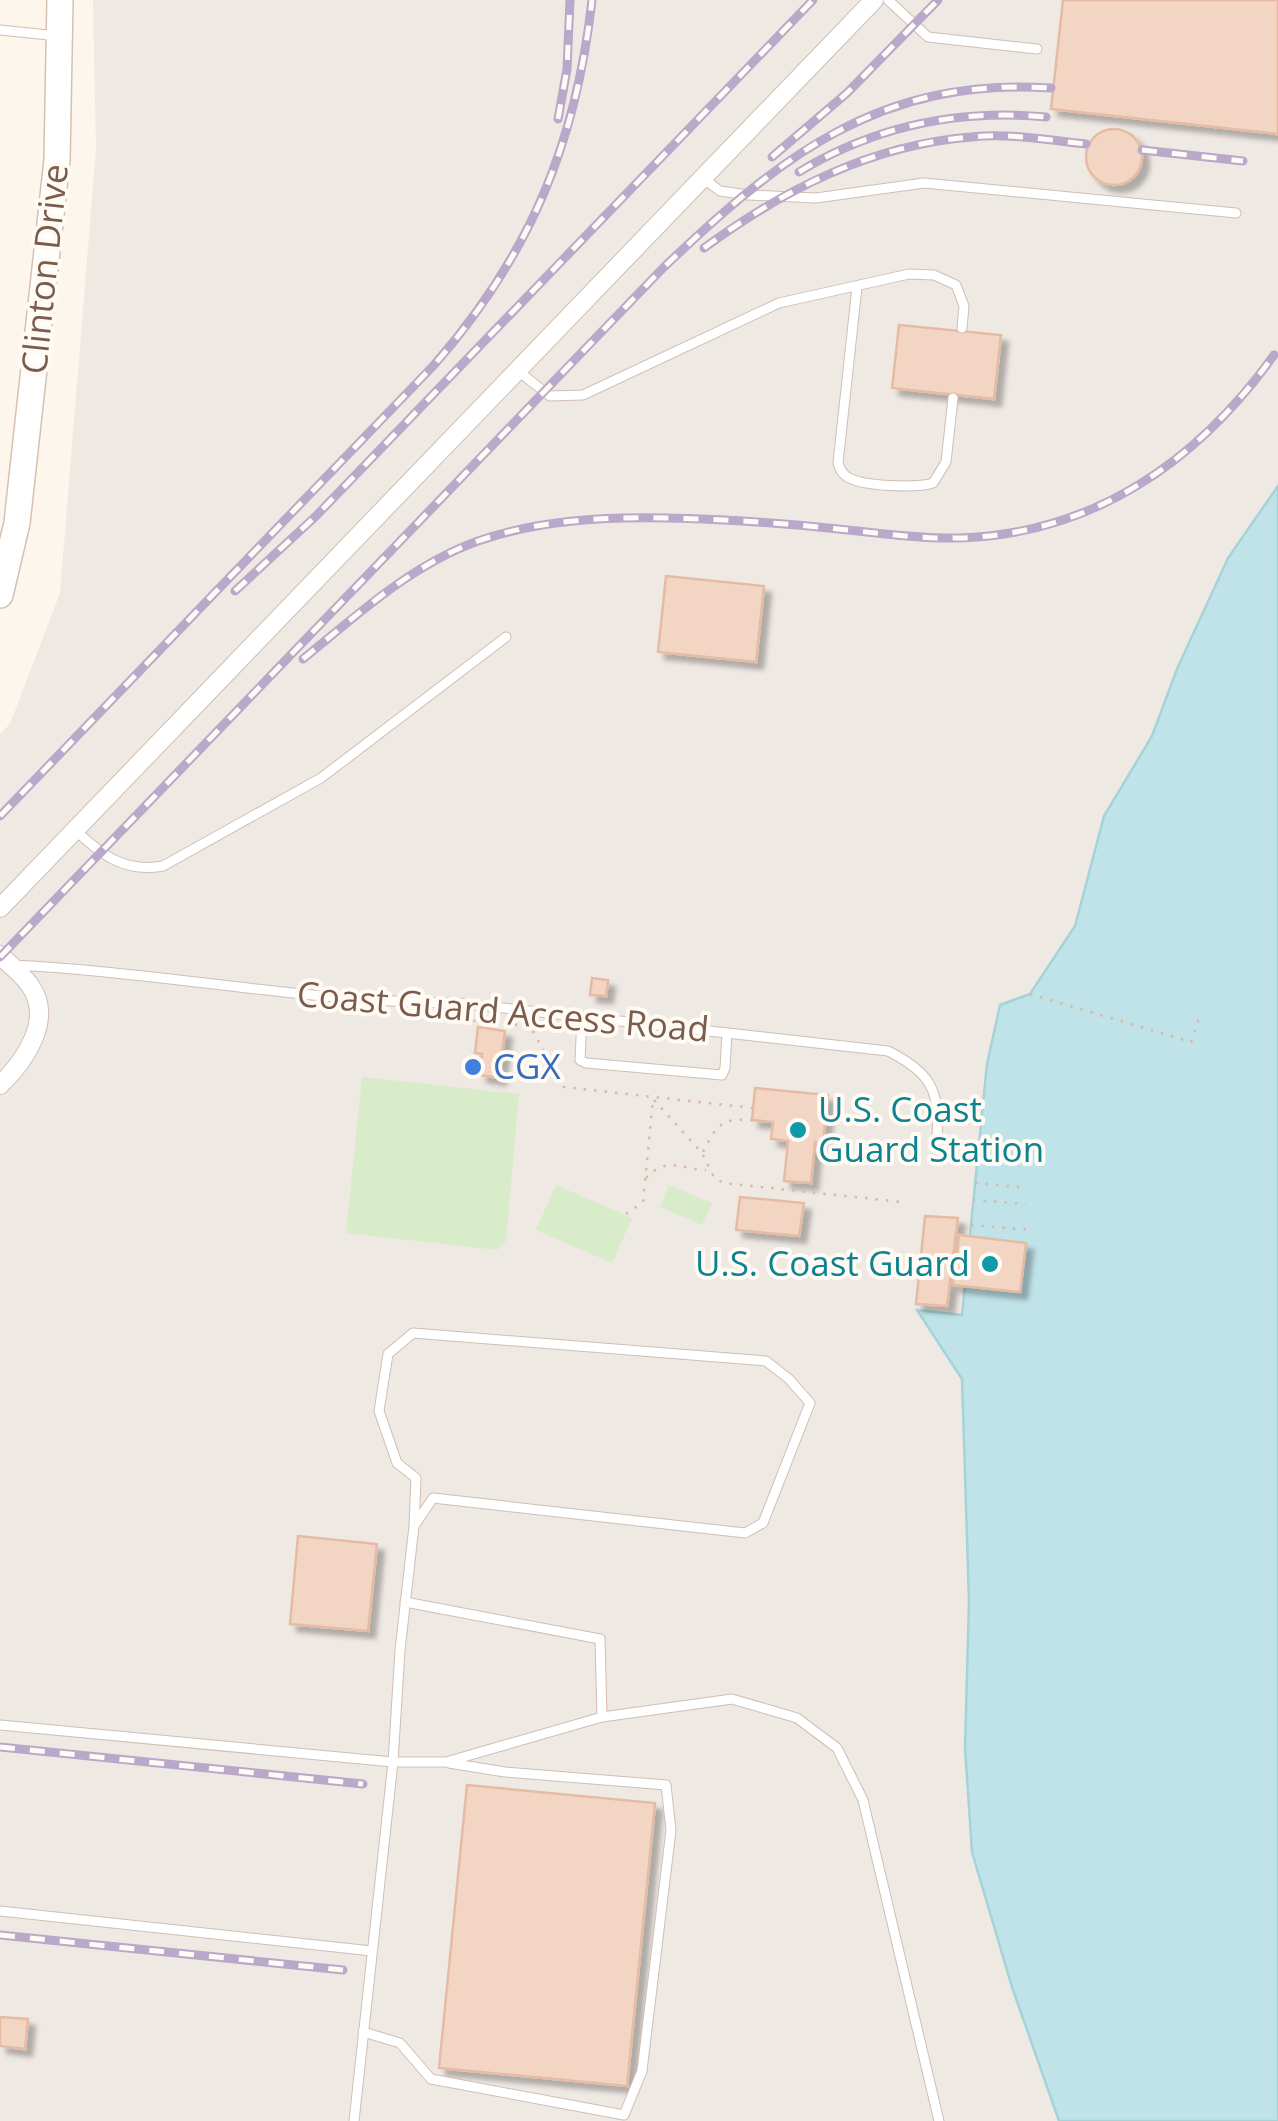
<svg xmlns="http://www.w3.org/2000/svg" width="1278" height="2121" font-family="'Open Sans',sans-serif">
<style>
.industrial{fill:#efe9e4}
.green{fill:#d8ecc9}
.water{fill:#bfe3e8;stroke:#a5d3da;stroke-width:2.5}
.building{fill:#f3d5c3;stroke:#e6bba3;stroke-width:2.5;filter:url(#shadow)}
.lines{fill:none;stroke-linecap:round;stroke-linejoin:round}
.service-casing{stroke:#d1beb0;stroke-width:11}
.minor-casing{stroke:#d1beb0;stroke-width:20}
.secondary-casing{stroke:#d6c0b0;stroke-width:28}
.path{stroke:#d9b8a5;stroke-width:2.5;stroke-dasharray:2.5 8;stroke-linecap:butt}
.service{stroke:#fff;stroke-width:9}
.minor{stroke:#fff;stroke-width:18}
.secondary{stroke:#fff;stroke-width:25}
.rail-casing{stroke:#b9a8c9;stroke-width:9}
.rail{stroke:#fffaf3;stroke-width:5;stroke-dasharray:15;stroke-linecap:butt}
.shop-dot{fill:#3f7fe0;stroke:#fffaf3;stroke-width:4}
.culture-dot{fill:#0f9aa8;stroke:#fffaf3;stroke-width:4}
.labels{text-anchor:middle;stroke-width:8;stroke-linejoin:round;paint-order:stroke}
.street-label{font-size:35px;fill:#7a5c4d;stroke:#fffaf3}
.shop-label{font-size:35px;fill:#366cbe;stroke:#fffaf3;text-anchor:start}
.culture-label{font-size:35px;fill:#0d838f;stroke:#fffaf3;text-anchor:start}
</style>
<defs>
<filter id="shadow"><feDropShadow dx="7" dy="7" stdDeviation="2.5" flood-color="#0004"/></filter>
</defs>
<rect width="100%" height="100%" fill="#fdf6ec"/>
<polygon class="industrial" points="93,0 1278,0 1278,502 1228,558 1177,669 1152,736 1104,816 1075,926 987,1067 962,1315 918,1311 962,1379 969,1602 965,1748 972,1852 1059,2121 0,2121 0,734 10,724 60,593 96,149"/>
<g class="green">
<polygon points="362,1077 519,1094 506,1241 497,1250 346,1233"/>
<polygon points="556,1185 632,1218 612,1263 536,1230"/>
<polygon points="669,1185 712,1203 702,1225 660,1207"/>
</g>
<polygon class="water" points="1278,486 1278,2121 1059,2121 1012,1987 972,1852 965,1748 969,1602 962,1379 917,1310 962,1315 987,1064 1000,1005 1030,994 1075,926 1104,816 1152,736 1177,669 1228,558"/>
<g class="building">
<polygon points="1063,0 1278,0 1278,134 1051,109"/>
<circle cx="1114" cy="157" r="28"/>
<polygon points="899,325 1001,335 994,399 892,388"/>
<polygon points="666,576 764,586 756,662 658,652"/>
<polygon points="592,978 608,980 606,996 590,995"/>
<polygon points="478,1027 505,1031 499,1078 480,1075 482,1054 475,1053"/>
<polygon points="755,1088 828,1095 823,1143 815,1142 811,1183 784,1181 788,1141 771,1139 773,1122 752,1120"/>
<polygon points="740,1197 804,1203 799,1236 736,1230"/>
<polygon points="925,1216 958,1218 947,1306 916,1304"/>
<polygon points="959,1235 1026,1243 1020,1292 953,1285"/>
<polygon points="298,1536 377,1544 368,1631 290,1624"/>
<polygon points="467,1785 655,1803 627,2086 439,2068"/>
<polygon points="0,2017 28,2019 25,2049 0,2046"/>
</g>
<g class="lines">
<defs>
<g id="service">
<polyline points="888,0 928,37 1037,49"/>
<polyline points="0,30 58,36"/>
<polyline points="703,178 720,191 748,195 816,198 924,183 1236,213"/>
<path d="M857 287 838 463C840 469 841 472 846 476 860 487 917 488 933 483L946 462 953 398"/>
<polyline points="518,371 550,396 583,395 779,303 909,274 934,275 956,285 964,306 962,328"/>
<path d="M76 831C103 855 124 873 163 866L321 778 506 637"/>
<path d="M13 965C162 972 309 1003 459 1003L888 1051C928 1071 941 1089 937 1135"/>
<polyline points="582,1017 580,1060 586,1063 722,1075 725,1068 727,1033"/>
<polyline points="405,1602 600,1639 602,1717"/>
<polyline points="0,1725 393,1762 446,1762 602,1717 732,1699 797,1718 837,1748 863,1800 939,2121"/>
<polyline points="0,1911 372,1951"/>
<polyline points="363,2032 400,2043 431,2079 624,2115 642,2071 671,1830 666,1785 505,1772 449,1763"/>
<polyline points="354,2121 393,1762 400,1650 414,1526 433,1498 745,1533 763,1523 810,1403 789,1379 766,1361 413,1333 388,1354 379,1411 397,1463 416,1478 414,1526"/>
</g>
<g id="minor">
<polyline points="0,908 874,0"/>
<path d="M0 955C9 964 21 973 29 984 55 1018 25 1061 0 1085"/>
</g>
<polyline id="secondary" points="0,595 17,523 57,160 60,0"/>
</defs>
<use href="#service" class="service-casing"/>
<use href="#minor" class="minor-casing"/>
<use href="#secondary" class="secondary-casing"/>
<g class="path">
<polyline points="1030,994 1191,1042 1200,1015"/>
<polyline points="431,1017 530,1026 564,1087 753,1108"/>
<polyline points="654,1100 702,1153 714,1177 723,1183 902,1202"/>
<path d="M703 1152C717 1125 720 1118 752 1120"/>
<path d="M646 1178C666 1156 682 1169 706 1170"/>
<polyline points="975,1183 1027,1188"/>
<polyline points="973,1200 1026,1204"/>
<polyline points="626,1214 643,1202 653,1100"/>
<polyline points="971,1225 1031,1230"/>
</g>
<use href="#service" class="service"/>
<use href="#minor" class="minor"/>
<use href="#secondary" class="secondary"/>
<defs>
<g id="rail">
<polyline points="558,119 567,69 570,0"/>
<polyline points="1142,150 1243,161"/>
<polyline points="772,157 847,93 938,0"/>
<path d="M799 172C875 126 957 109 1046 117"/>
<path d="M704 248C783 190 871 145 971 137 1009 133 1048 140 1086 144"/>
<polyline points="235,591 316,516 813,0"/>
<path d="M303 659C357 615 411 565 478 541 538 520 602 517 665 518 723 519 781 523 838 529 879 533 919 539 959 538 1094 534 1198 461 1274 355"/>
<path d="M0 816 434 365C530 255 576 144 592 0"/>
<path d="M0 957 663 268C781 156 879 77 1051 88"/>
<polyline points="0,1747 363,1784"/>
<polyline points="0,1935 343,1970"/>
</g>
</defs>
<use href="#rail" class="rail-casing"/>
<use href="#rail" class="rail"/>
</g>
<circle class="shop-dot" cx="473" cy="1067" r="10"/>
<g class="culture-dot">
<circle cx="798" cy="1130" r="10"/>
<circle cx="990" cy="1264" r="10"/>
</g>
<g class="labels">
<g class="street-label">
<text transform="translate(45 269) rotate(-84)" y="12">Clinton Drive</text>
<text transform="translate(503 1012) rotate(5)" y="12">Coast Guard Access Road</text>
</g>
<g class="shop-label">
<text x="493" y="1079">CGX</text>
</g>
<g class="culture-label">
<text x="818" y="1122">U.S. Coast<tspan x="818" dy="40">Guard Station</tspan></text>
<text x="970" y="1276" text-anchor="end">U.S. Coast Guard</text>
</g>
</g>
</svg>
